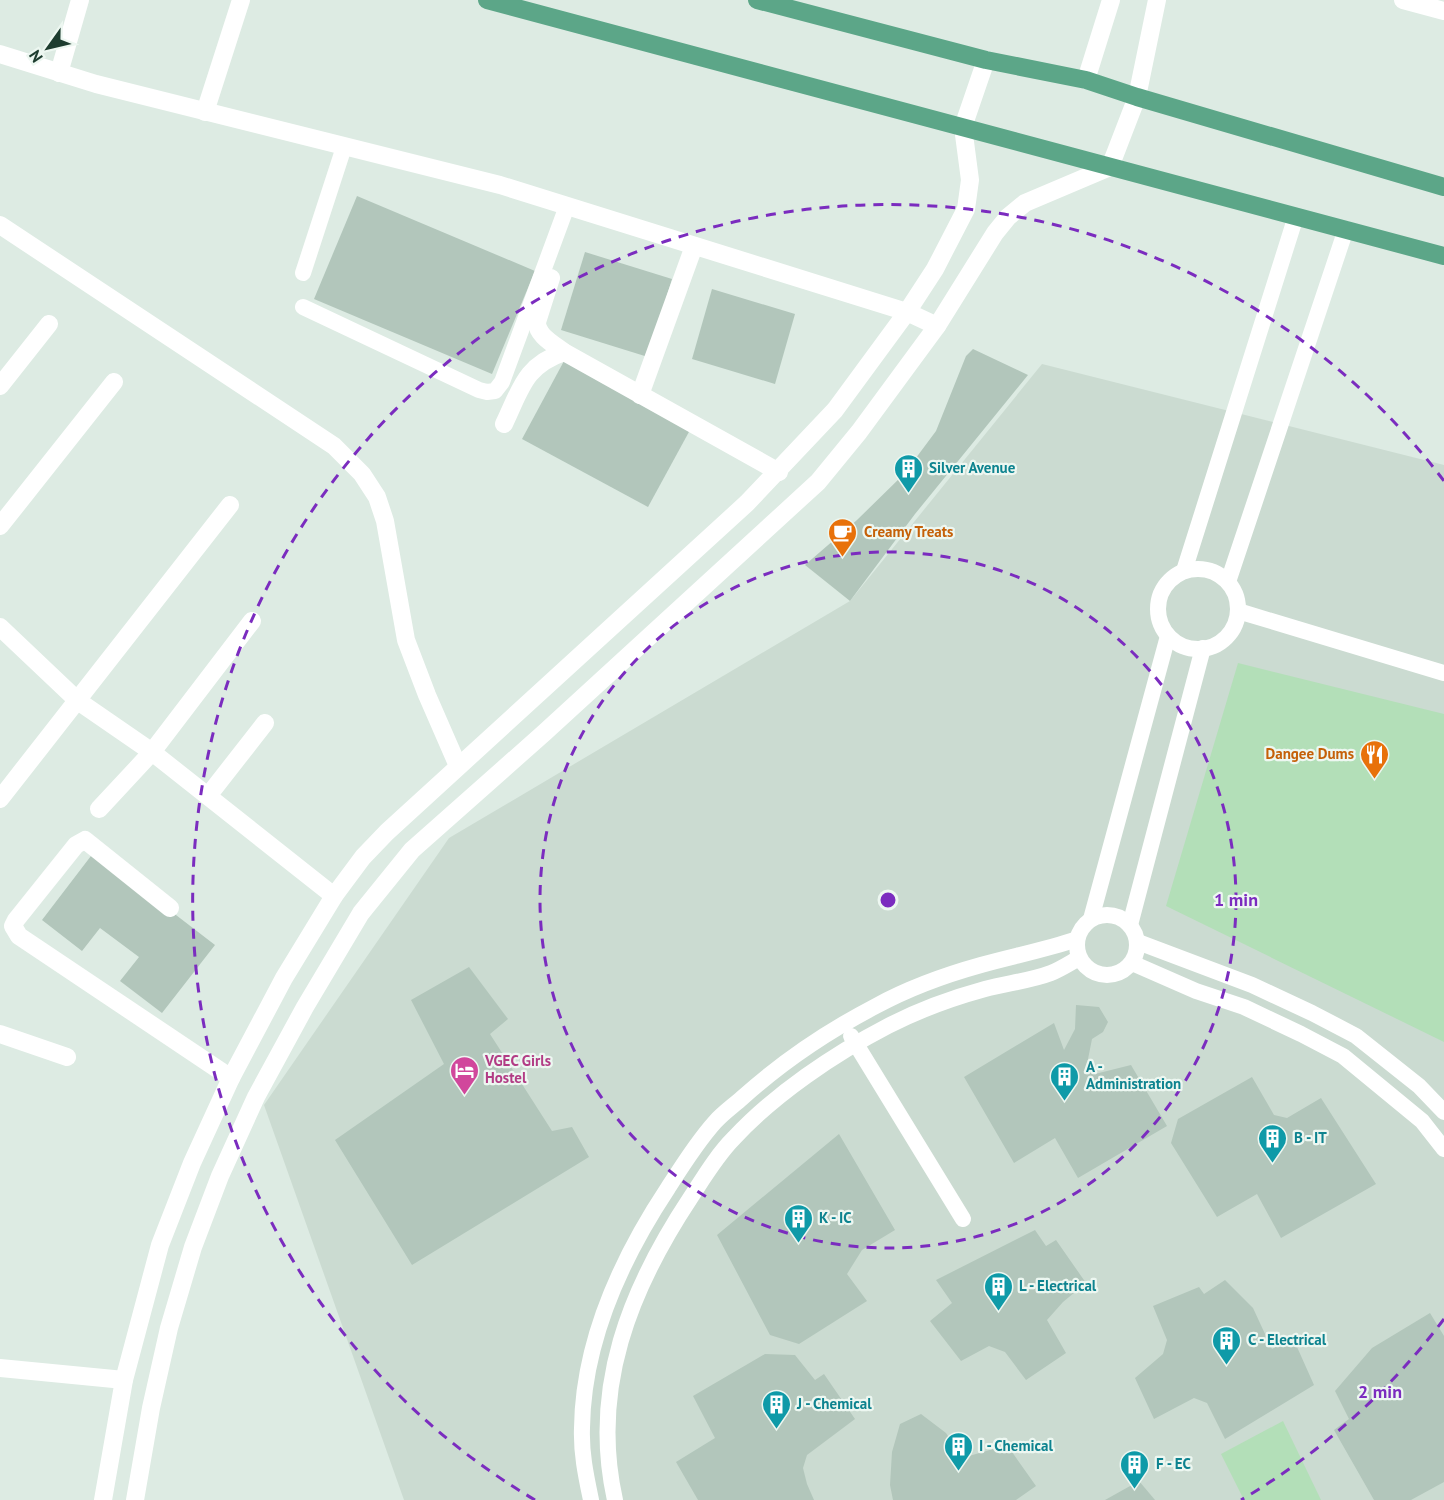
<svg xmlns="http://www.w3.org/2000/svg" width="1444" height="1500" font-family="'PT Sans',sans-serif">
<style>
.built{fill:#cbdbd1}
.green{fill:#b3dfb8}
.building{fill:#b2c6bb}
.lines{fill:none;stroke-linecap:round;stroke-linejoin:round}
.lane{stroke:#fff;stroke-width:16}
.street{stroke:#fff;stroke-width:18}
.secondary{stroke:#fff;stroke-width:18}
.primary{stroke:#5ca688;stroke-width:18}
.ring{fill:none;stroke:#7b2cbf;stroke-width:3;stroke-dasharray:10 8}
.labels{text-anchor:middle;stroke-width:4.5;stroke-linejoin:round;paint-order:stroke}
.culture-label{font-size:15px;font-weight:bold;fill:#0d838f;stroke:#edf7f1;text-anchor:start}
.food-label{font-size:15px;font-weight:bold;fill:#c56008;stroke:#edf7f1;text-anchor:start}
.hotel-label{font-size:15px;font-weight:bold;fill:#b23c85;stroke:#edf7f1;text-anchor:start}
.centre{fill:#7b2cbf;stroke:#edf7f1;stroke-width:3}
.ring-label{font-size:18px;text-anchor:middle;font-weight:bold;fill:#7b2cbf;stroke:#edf7f1;stroke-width:4.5;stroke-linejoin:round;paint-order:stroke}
</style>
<rect width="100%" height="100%" fill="#ddebe3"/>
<polygon class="built" points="1042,364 1444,465 1444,1500 404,1500 264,1105 449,838 850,601"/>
<g class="green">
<polygon points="1238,663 1444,714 1444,1042 1166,906"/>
<polygon points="1283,1421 1321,1500 1244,1500 1221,1454"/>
</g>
<g class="building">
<polygon points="357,196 535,271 492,374 314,299"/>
<polygon points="585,252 672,279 648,357 561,330"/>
<polygon points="712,289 795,314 775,384 692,359"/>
<polygon points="973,349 1028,375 915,514 850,601 805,565 857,520 904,474 936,431 966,356"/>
<polygon points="564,361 690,430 648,507 522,439"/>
<polygon points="94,852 215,945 162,1013 120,981 139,957 100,928 82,951 42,920"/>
<polygon points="469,967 508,1019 490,1034 552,1131 572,1127 589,1157 412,1265 335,1140 444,1064 411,1000"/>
<polygon points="1076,1005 1099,1007 1108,1022 1103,1032 1092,1039 1088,1059 1095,1074 1131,1065 1167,1126 1078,1178 1055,1138 1014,1163 964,1077 1054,1023 1064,1050 1075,1029"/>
<polygon points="1252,1077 1274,1115 1287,1118 1321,1098 1376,1184 1281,1238 1257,1194 1217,1217 1171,1143 1178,1119"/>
<polygon points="839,1134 895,1230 862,1250 847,1274 867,1301 799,1344 770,1335 717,1235"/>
<polygon points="1035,1230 1046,1246 1056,1240 1086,1283 1063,1302 1047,1320 1066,1353 1026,1380 1005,1352 989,1346 961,1361 930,1321 952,1303 936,1280"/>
<polygon points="1225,1280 1253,1308 1272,1349 1293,1338 1314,1385 1225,1439 1207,1403 1194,1398 1154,1419 1135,1378 1163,1354 1167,1340 1153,1306 1199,1287 1204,1294"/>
<polygon points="1430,1313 1444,1336 1444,1482 1411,1500 1374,1500 1334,1430 1349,1419 1335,1391 1372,1348"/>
<polygon points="765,1354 795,1355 815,1380 824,1374 855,1419 807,1455 803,1468 807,1484 814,1500 698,1500 676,1462 715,1438 693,1396"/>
<polygon points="921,1414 946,1433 958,1451 969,1456 1007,1445 1036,1486 1016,1500 893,1500 890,1485 892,1452 900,1424"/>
<polygon points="1139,1481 1155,1500 1105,1500"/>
</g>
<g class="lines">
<g class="lane">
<polyline points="303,273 344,147"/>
<polyline points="303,307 479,390 487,392 495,391 502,382 567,206"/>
<circle cx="1198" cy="609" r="40"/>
<polyline points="1184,571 1296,216"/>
<polyline points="1228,582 1346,229"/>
<polyline points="1238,611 1444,673"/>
<circle cx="1107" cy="945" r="30"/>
<polyline points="1091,919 1168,636"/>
<polyline points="1130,925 1203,648"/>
<polyline points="1138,942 1252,985 1312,1013 1356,1036 1419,1086 1444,1112"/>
<polyline points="1132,963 1196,991 1244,1007 1301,1034 1343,1056 1422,1121 1444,1149"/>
<polyline points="851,1036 963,1219"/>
<path d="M591 1500C586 1476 581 1453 582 1428 583 1342 621 1259 668 1188 682 1166 697 1142 715 1122 723 1113 733 1106 742 1098 782 1062 828 1031 876 1006 909 988 945 975 981 965 1013 956 1045 950 1077 939"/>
<path d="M615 1500C590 1388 630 1289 691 1197 704 1177 717 1155 734 1138 775 1094 834 1054 888 1026 919 1010 952 998 985 989 1007 983 1030 981 1051 973 1061 969 1070 963 1079 958"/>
</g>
<g class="street">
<polyline points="1403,0 1444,11"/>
<polyline points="0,54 96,84 500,185 907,312 937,326"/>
<polyline points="59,73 80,0"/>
<polyline points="205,112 241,0"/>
<polyline points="0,225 334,446 362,474 377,497 385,521 406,640 427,695 458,766"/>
<path d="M551 278 537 322C537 336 554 344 564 352L779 472"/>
<polyline points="0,386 49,324"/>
<polyline points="640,395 694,246"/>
<path d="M504 424C521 389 524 366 564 352"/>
<polyline points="0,526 114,382"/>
<polyline points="0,627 78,701 152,752 334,896"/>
<polyline points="208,796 265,723"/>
<polyline points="0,799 230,505"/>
<polyline points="99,809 152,752 252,621"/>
<polyline points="170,908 85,840 76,845 16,920 13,926 19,936 231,1078"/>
<polyline points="0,1034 67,1057"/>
<polyline points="0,1368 124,1380"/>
</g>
<g class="secondary">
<polyline points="1086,80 1111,0"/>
<polyline points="103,1500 124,1380 160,1245 192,1163 231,1078 284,978 334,896 363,857 387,832 747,503 835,410 907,312 935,269 966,209 970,180 963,127 986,60"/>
<polyline points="135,1500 151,1408 169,1328 193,1247 220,1176 256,1097 305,1007 361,913 412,850 544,733 818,482 859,432 937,326 995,233 1008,217 1025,203 1110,167 1137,97 1157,0"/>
</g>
<g class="primary">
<polyline points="487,0 1444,256"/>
<polyline points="757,0 986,60 1086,80 1137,97 1444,187"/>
</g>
</g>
<g class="ring">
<circle cx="888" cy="900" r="348"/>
<path d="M1444 1319A696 696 0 0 1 1241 1500M535 1500A696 696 0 1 1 1444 481"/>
</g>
<defs>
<symbol id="building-pin" viewBox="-11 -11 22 30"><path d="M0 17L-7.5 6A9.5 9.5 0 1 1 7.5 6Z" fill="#0f9aa8" stroke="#edf7f1"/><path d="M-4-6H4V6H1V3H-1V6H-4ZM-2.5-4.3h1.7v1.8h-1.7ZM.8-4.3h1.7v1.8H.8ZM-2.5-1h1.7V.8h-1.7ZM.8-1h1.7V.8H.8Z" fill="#fff"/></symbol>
<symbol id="cafe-pin" viewBox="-11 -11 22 30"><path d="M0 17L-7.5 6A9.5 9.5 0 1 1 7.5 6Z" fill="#e8710a" stroke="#edf7f1"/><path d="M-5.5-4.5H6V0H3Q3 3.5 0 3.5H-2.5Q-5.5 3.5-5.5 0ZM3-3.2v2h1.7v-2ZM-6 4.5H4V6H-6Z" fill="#fff"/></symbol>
<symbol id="restaurant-pin" viewBox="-11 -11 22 30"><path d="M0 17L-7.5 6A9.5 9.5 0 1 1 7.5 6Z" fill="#e8710a" stroke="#edf7f1"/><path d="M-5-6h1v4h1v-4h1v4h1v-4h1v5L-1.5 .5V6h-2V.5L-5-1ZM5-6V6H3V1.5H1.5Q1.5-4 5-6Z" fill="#fff"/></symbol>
<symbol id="hotel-pin" viewBox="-11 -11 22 30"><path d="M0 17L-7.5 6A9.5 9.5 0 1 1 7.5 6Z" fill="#d1479c" stroke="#edf7f1"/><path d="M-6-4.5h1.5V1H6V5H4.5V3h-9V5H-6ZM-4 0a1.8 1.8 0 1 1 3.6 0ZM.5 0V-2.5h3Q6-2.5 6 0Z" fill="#fff"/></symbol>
</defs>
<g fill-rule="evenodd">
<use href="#building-pin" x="892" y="452" width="33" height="45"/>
<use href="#cafe-pin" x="826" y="516" width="33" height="45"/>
<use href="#restaurant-pin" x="1358" y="738" width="33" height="45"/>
<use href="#hotel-pin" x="448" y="1054" width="33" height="45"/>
<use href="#building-pin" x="1048" y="1060" width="33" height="45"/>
<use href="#building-pin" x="1256" y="1122" width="33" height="45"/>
<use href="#building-pin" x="782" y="1202" width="33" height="45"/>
<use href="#building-pin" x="982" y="1270" width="33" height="45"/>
<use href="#building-pin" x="1210" y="1324" width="33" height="45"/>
<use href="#building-pin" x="760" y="1388" width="33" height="45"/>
<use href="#building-pin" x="942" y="1430" width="33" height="45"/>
<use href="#building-pin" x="1118" y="1448" width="33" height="45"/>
</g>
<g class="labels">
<g class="culture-label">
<text x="929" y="473">Silver Avenue</text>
<text x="1086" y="1072">A -<tspan x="1086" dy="17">Administration</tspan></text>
<text x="1294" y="1143">B - IT</text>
<text x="819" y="1223">K - IC</text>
<text x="1019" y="1291">L - Electrical</text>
<text x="1248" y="1345">C - Electrical</text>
<text x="797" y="1409">J - Chemical</text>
<text x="979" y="1451">I - Chemical</text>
<text x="1156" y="1469">F - EC</text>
</g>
<g class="food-label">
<text x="864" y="537">Creamy Treats</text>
<text x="1354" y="759" text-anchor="end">Dangee Dums</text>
</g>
<g class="hotel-label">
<text x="485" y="1066">VGEC Girls<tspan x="485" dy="17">Hostel</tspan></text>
</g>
</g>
<circle cx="888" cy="900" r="9" class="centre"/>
<g class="ring-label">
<text x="1236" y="906">1 min</text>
<text x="1380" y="1398">2 min</text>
</g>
<g transform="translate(48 48) rotate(236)" stroke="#edf7f1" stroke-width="4.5" paint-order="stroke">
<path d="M0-4.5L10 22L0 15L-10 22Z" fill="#1d3c2f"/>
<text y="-9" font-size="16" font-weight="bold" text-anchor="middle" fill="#1d3c2f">N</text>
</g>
</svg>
